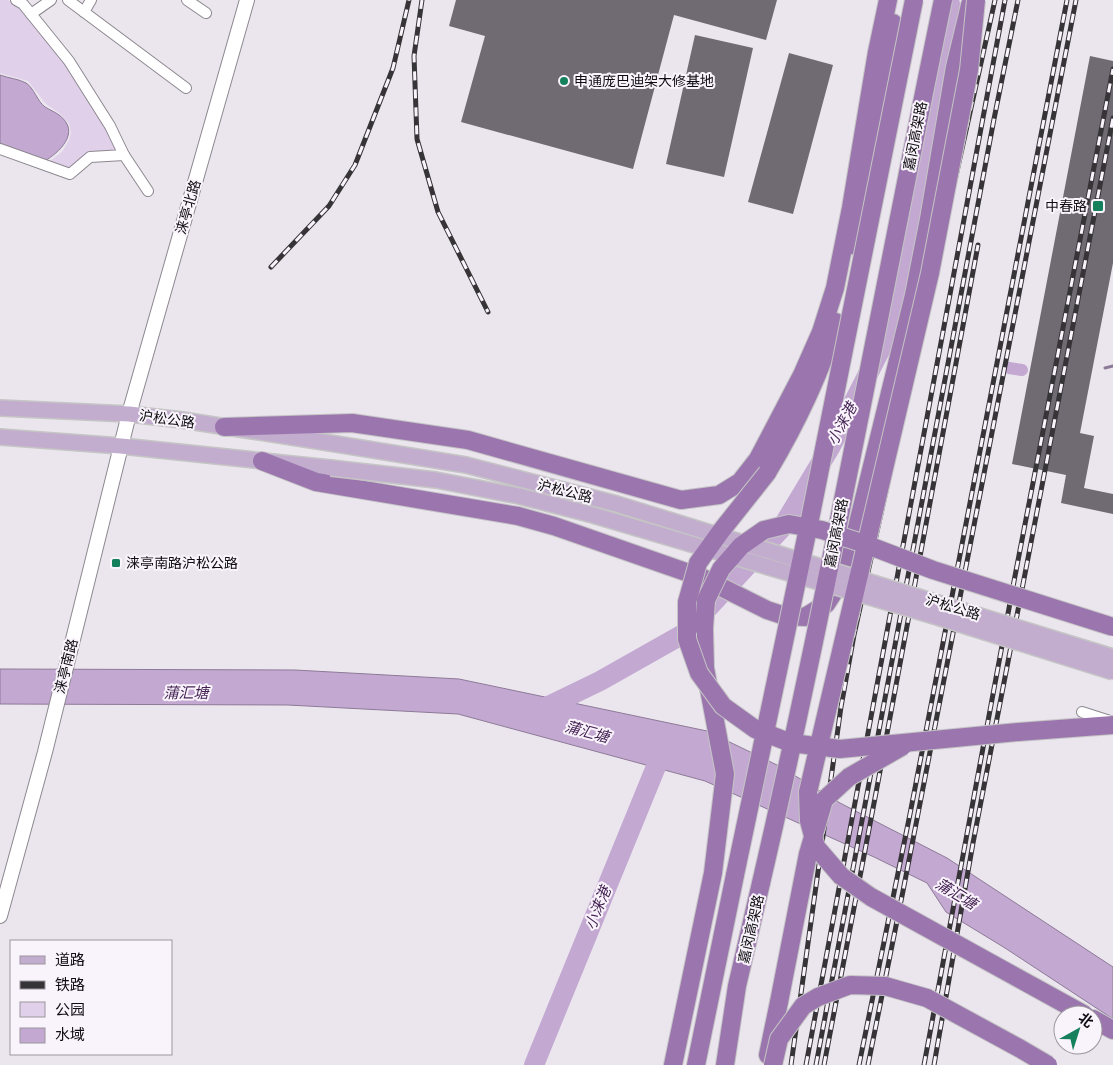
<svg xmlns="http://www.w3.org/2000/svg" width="1113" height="1065" font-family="'Nunito Sans','Noto Sans SC',sans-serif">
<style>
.green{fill:#e1d0ea}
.water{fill:#c3a9d1;stroke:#8d7a97}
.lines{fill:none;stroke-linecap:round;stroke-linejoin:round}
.stream{stroke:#8d7a97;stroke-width:3}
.canal{stroke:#c3a9d1;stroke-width:12}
.river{stroke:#c3a9d1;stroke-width:20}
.building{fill:#706b73}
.street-casing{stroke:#8d8890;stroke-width:12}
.secondary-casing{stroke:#8d8890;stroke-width:16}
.primary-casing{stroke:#c5c5c5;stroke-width:18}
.highway-casing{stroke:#c5c5c5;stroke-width:20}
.street{stroke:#fff;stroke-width:10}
.secondary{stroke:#fff;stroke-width:14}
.primary{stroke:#c3adce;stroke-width:15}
.highway{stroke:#9b76ae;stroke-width:18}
.rail-casing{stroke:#373438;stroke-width:5}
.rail{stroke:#f9f3fc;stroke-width:3;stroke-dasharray:9;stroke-linecap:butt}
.primary-bridge-casing{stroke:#c5c5c5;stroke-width:18;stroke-linecap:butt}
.highway-bridge-casing{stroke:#c5c5c5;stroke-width:20;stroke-linecap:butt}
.primary-bridge{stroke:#c3adce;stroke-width:15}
.highway-bridge{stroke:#9b76ae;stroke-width:18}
.poi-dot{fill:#15815c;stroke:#f9f3fc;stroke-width:2}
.labels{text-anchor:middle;stroke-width:4;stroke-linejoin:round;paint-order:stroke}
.poi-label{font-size:14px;fill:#0e0c0f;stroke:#f9f3fc;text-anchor:start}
.street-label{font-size:14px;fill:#0e0c0f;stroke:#f9f3fc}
.water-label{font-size:15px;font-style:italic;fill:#411f50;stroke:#f9f3fc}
</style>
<rect width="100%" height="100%" fill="#ebe6ee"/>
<polygon class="green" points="0,0 8,0 26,12 69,67 117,149 113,153 69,171 47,163 62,152 69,140 71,133 69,123 59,113 46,104 28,81 0,73"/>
<g class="water">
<path d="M0 75C8 78 19 79 26 83 34 88 37 101 45 107 50 110 55 112 59 115 82 132 59 153 43 162L0 147Z"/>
<polygon points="0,669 295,670 459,679 707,731 779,766 840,803 947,858 1113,967 1113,1019 1005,948 946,912 927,883 874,857 705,781 458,714 288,705 0,704"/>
</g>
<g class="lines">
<polyline class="stream" points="1105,368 1113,366"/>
<g class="canal">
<polyline points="886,339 895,341"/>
<polyline points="1009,368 1022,370"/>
</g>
<g class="river">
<polyline points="536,712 600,681 685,633 781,529 831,446 886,339 925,148 950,4"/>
<polyline points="534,1065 662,752"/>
</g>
</g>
<g class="building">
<polygon points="456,0 777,0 766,40 674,15 633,169 461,122 485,36 449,26"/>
<polygon points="695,35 753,48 724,177 666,164"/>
<polygon points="789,53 833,65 793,214 748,202"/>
<polygon points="1090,56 1113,61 1113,263 1080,433 1094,436 1084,488 1113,494 1113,514 1061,503 1066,475 1012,464"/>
</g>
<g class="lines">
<defs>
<g id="street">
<polyline points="68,0 186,88"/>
<polyline points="187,0 206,13"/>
<polyline points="84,12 91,0"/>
<polyline points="31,14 51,0"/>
<polyline points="0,149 70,174 90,157 124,155 110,126 69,61 23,4 16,0"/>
<polyline points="124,155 148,191"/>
<polyline points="1082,712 1110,721"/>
</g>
<polyline id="secondary" points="0,916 45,752 129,414 247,0"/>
<g id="primary">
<polyline points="0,408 129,414 182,420 336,444"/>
<polyline points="0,437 121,446 331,468"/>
</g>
<g id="highway">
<polyline points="856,246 890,55 893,23"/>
<polyline points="224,427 352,423 468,440 681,500 719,495 740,482 758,459 802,375 821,332 835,288 851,208 877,52 888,0"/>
<polyline points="262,461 316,482 518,516 554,526 703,578 767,610 785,616 805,617 826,604 841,581 851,552 914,295 929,219 955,67 970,5"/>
<path d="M767 473C795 426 820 375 836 322"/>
<polyline points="1018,732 1113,725"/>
<polyline points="1093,1019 1113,1030"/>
<polyline points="768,1055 779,1002"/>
<polyline points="673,1065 713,873 725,774 705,668 704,628"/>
<polyline points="696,1065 735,875"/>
<polyline points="725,1065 737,986 761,883"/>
</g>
</defs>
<use href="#street" class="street-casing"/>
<use href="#secondary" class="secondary-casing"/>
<use href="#primary" class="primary-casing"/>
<use href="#highway" class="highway-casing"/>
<use href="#street" class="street"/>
<use href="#secondary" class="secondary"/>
<use href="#primary" class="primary"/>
<use href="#highway" class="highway"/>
<defs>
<g id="rail">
<polyline points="422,0 414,56 417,139 438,212 488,312"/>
<polyline points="271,267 329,206 355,165 393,68 409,0"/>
<polyline points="791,1065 841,707 854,635 995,0"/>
<polyline points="806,1065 1005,0"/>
<polyline points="816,1065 994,119 1018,0"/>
<polyline points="824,1065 875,798 978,245"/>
<polyline points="859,1065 910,814 1067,0"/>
<polyline points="868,1065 903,891 1076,0"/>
<polyline points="924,1065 1015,576 1113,69"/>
<polyline points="934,1065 973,843 1113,118"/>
</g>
</defs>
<use href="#rail" class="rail-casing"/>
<use href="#rail" class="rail"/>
<defs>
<g id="primary-bridge">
<polyline points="336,444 466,465 617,504 1113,657"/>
<polyline points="331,468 436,480 519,496 593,515 934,616 1113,672"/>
</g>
<g id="highway-bridge">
<polyline points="976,0 969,70 930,273 808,792 809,821 816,847 841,876 871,897 1085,1015"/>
<polyline points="767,473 721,531 698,563 687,602 687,639 699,673 723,706 755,729 791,743 840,749 1018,732"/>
<polyline points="704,628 706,600 721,569 741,546 764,530 789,524 822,530 862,543 933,570 1113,627"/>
<polyline points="735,875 810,519 914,0"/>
<path d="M761 883C829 590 882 294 943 0"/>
<polyline points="779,1002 808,854 824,800 849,777 903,746"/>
<polyline points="773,1065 779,1039 803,1006 818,997 850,985 885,986 927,998 1019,1048 1048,1065"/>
</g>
</defs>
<use href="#primary-bridge" class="primary-bridge-casing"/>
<use href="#highway-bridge" class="highway-bridge-casing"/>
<use href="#primary-bridge" class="primary-bridge"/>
<use href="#highway-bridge" class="highway-bridge"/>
</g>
<g class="poi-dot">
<circle cx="564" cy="81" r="5"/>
<rect x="1092" y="200" width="12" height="12" rx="2.5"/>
<rect x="111" y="558" width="10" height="10" rx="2.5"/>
</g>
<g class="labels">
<g class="poi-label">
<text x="574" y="86">申通庞巴迪架大修基地</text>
<text x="1087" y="211" text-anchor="end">中春路</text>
<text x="126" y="568">涞亭南路沪松公路</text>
</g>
<g class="street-label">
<text transform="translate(915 136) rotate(-79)" y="5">嘉闵高架路</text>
<text transform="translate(188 207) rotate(-74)" y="5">涞亭北路</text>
<text transform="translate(167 419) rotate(8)" y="5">沪松公路</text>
<text transform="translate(565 491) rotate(14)" y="5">沪松公路</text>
<text transform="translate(836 533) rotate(-79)" y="5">嘉闵高架路</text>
<text transform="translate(953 607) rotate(17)" y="5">沪松公路</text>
<text transform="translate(66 666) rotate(-76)" y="5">涞亭南路</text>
<text transform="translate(751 929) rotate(-77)" y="5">嘉闵高架路</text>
</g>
<g class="water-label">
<text transform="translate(842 424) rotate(-62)" y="5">小涞港</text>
<text x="186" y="698">蒲汇塘</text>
<text transform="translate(587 732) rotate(15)" y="5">蒲汇塘</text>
<text transform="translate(956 894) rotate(31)" y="5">蒲汇塘</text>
<text transform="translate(598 908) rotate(-68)" y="5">小涞港</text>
</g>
</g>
<rect x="10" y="940" width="162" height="115" fill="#f9f3fc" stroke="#9b979d"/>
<rect x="20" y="956" width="25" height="8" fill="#c3adce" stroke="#9b979d"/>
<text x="55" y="965" font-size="15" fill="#0e0c0f">道路</text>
<rect x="20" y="981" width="25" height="8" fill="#373438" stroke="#9b979d"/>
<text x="55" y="990" font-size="15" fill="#0e0c0f">铁路</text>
<rect x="20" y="1002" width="25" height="15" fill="#e1d0ea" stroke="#9b979d"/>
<text x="55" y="1015" font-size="15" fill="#0e0c0f">公园</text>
<rect x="20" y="1028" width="25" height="15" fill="#c3a9d1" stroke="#9b979d"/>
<text x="55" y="1040" font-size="15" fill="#0e0c0f">水域</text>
<g transform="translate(1078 1030) rotate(39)"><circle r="24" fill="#f9f3fc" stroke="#9b979d"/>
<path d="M0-4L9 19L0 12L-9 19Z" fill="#15815c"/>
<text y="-8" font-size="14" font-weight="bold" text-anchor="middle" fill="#0e0c0f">北</text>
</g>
</svg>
